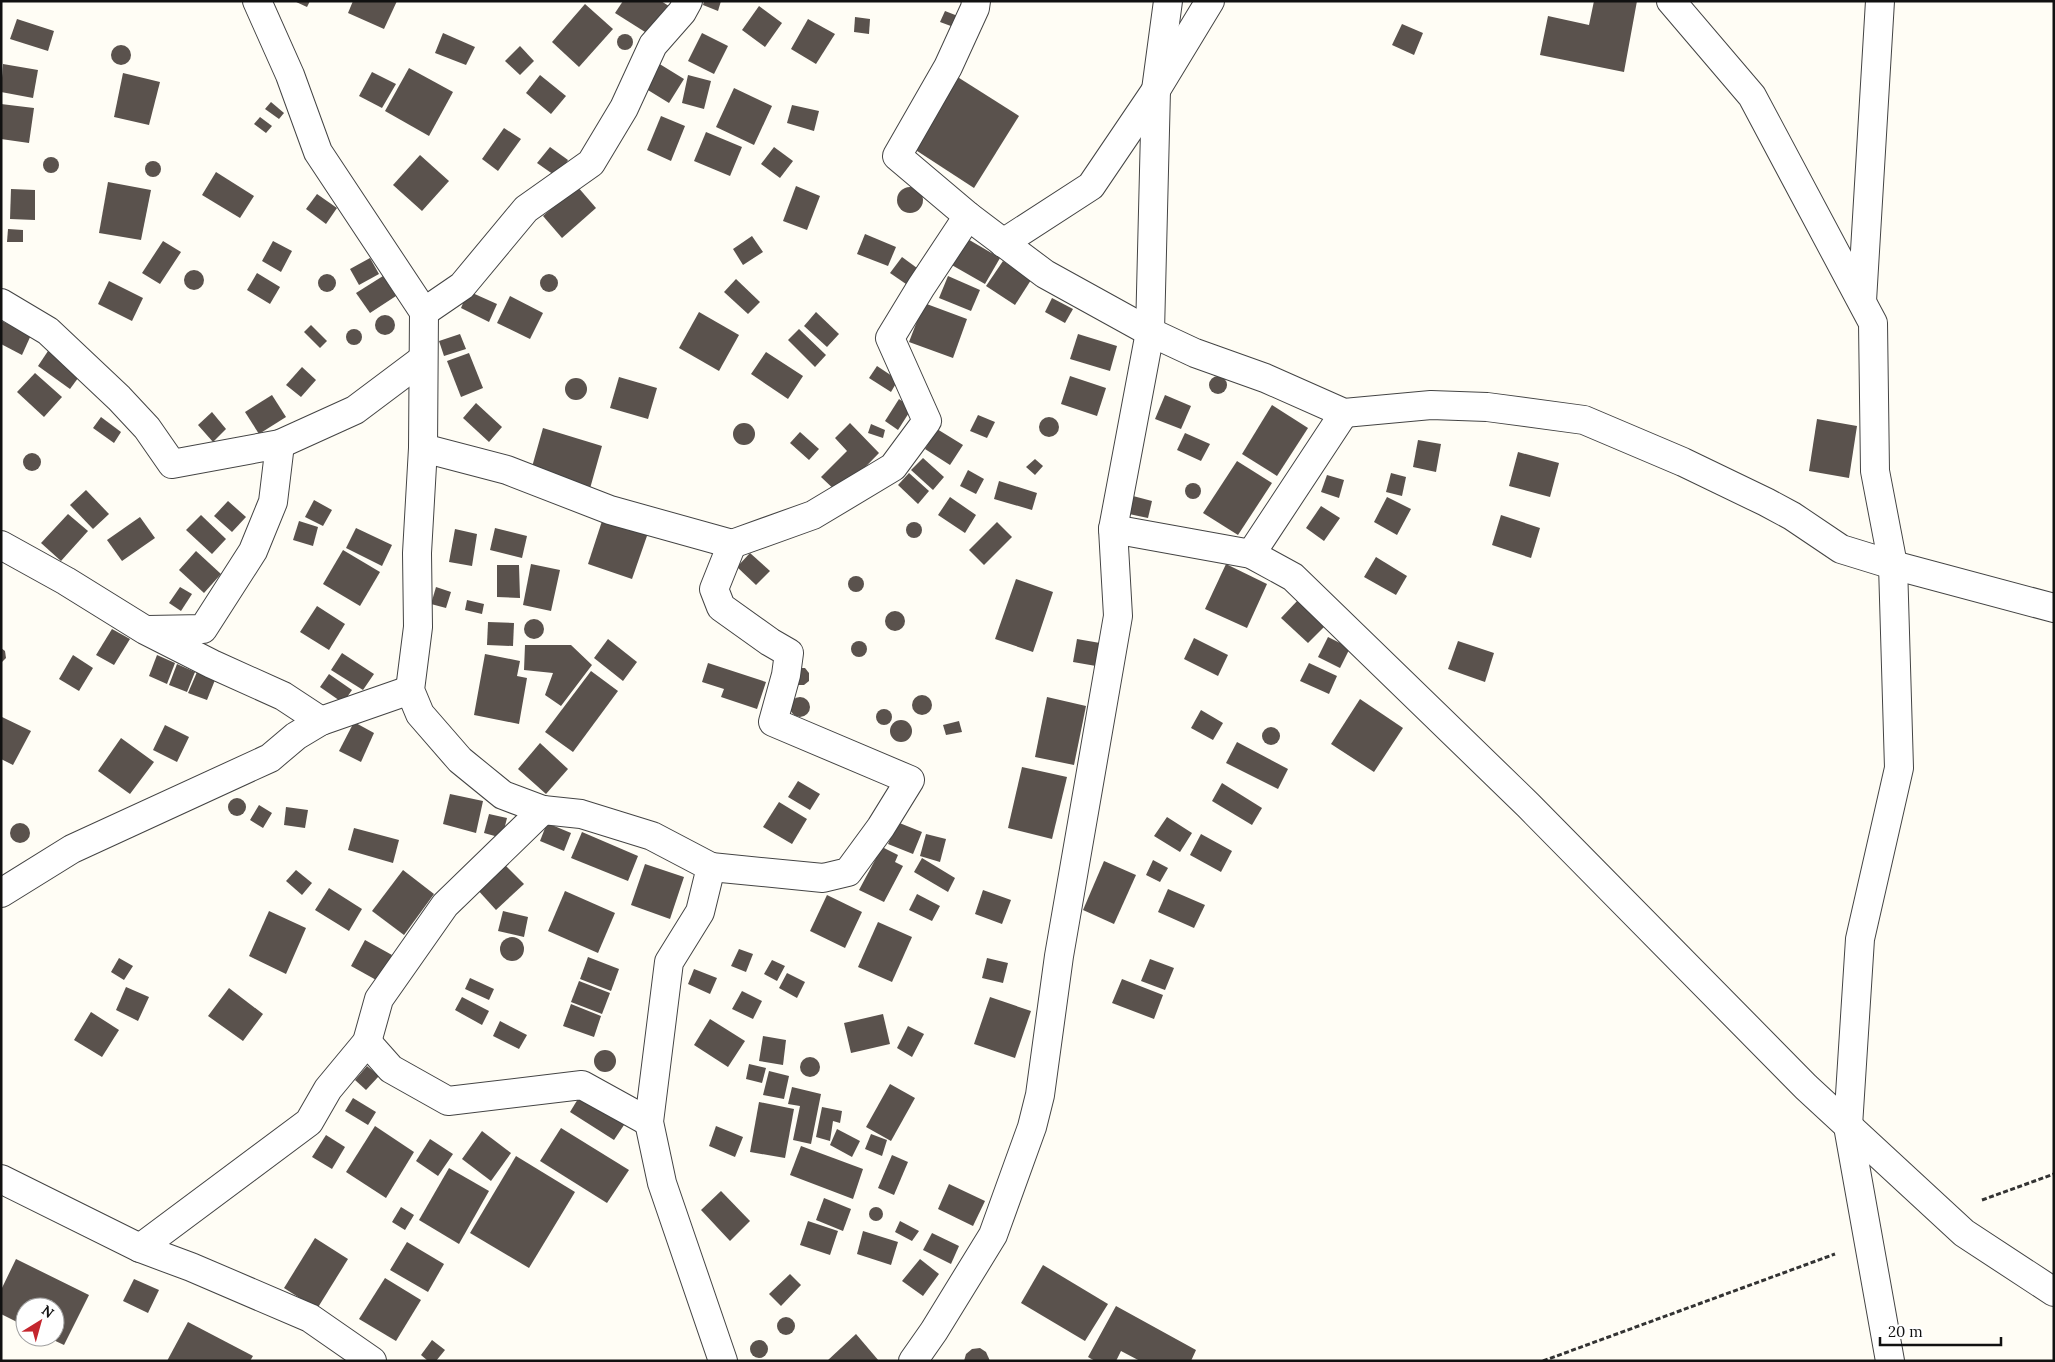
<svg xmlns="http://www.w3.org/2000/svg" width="2055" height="1362" font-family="Lora,serif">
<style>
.building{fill:#5a524d}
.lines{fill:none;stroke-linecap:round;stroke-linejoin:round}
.minor-casing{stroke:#444;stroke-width:30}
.path{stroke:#333;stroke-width:3;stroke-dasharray:5 2.5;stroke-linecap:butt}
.minor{stroke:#fff;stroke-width:28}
</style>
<rect width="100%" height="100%" fill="#fffdf5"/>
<g class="building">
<polygon points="294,1 310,1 307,7"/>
<polygon points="353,1 397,1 384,29 348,13"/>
<polygon points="623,1 661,1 672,8 653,37 615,13"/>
<polygon points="704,1 721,1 718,11 703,5"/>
<polygon points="1594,1 1637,1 1624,72 1540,55 1548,16 1589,25"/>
<polygon points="585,4 613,29 579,67 552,42"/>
<polygon points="759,6 782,23 765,47 742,30"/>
<polygon points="945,11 963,18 959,29 940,22"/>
<polygon points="855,17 870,19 869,34 854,32"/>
<polygon points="17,19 54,31 48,51 10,39"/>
<polygon points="808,19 835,34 816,64 791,49"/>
<polygon points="1402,24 1423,33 1414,55 1392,45"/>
<polygon points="443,33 475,47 466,65 435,53"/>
<polygon points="702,33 728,46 714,74 688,61"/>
<circle cx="625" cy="42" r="8"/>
<circle cx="121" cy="55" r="10"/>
<polygon points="520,46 534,61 520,75 505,61"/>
<polygon points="658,63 684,79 669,103 643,87"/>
<polygon points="3,64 38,70 33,98 1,92"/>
<polygon points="409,68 453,92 429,136 385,111"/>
<polygon points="372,72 396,84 382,108 359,96"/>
<polygon points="123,73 160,82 149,125 114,117"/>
<polygon points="540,75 566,96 551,114 526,93"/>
<polygon points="688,75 711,81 704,109 682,103"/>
<polygon points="956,76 1019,116 974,188 911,147"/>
<polygon points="734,88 772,106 754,145 716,127"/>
<polygon points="271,102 284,113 279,119 265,109"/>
<polygon points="1,104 34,108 29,143 1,139"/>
<polygon points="792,105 819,111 814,131 787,123"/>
<polygon points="661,116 685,126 671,161 647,150"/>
<polygon points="260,117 272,126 266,133 254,124"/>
<polygon points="504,128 521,139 498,171 482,159"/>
<polygon points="706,132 742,147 730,176 694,161"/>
<polygon points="550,147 568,160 557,177 537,163"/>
<polygon points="774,147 793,161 780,178 761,164"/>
<polygon points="420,155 449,181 422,211 393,185"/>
<circle cx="51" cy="165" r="8"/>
<circle cx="153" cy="169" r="8"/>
<polygon points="216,172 254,196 240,218 202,195"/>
<polygon points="108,182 151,190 141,240 99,233"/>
<polygon points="577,186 596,208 562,238 543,216"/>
<polygon points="796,186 820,196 807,230 783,221"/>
<circle cx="910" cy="200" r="13"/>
<polygon points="11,189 35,190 35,220 10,219"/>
<polygon points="317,194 337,208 326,224 306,209"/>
<polygon points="8,229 23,230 23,242 7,242"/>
<polygon points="865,234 896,247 888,266 857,254"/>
<polygon points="752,236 763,252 743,265 733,249"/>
<polygon points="966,238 1000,258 985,284 950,264"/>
<polygon points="163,241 181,252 160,284 142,273"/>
<polygon points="273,241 292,251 281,272 262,261"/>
<polygon points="902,257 917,268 906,284 890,273"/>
<polygon points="370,258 379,274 359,285 350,269"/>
<polygon points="1003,261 1031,280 1015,305 986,286"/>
<circle cx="194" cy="280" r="10"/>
<polygon points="257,273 280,287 270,304 247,290"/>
<circle cx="327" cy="283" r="9"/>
<circle cx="549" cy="283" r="9"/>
<polygon points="383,276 396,296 370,313 356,293"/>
<polygon points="948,276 980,290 971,311 939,298"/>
<polygon points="736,279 760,302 748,314 724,292"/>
<polygon points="109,281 143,298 132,321 98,304"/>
<polygon points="468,291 497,304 489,322 461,308"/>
<polygon points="510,296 543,313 530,339 497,323"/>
<polygon points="1052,298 1073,309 1065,323 1045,312"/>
<polygon points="924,303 967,319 953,358 909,342"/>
<polygon points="699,312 739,335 719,371 679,348"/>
<polygon points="816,312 839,334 827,347 804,326"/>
<circle cx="385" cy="325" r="10"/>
<polygon points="2,321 31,335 22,355 1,344"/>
<polygon points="311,325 327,341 320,348 304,332"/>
<circle cx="354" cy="337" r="8"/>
<polygon points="799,329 826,355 815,367 788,340"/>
<polygon points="460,334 466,349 444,356 439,341"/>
<polygon points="1078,334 1117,346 1110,371 1070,359"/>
<polygon points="48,351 81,374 70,389 38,366"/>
<polygon points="766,352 803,376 788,399 751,374"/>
<polygon points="469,353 483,388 461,397 447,361"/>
<polygon points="877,366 898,380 891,392 869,378"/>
<polygon points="302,367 316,380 301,397 286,385"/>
<polygon points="35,373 62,397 44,417 17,392"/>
<polygon points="1070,376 1106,388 1097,416 1061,404"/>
<circle cx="1218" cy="385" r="9"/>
<polygon points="619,377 657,388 648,419 610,408"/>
<circle cx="576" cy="389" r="11"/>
<polygon points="272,395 286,417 259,434 245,412"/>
<polygon points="1165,395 1191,406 1181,429 1155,419"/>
<polygon points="899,399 912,408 898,430 885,421"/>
<polygon points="476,403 502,427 489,442 463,418"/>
<polygon points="1272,405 1308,428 1277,476 1242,454"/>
<polygon points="212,412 226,429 213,442 198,425"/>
<polygon points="978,415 995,422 987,438 970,431"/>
<polygon points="101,417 121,432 114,443 93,428"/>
<circle cx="1049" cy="427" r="10"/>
<polygon points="1817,419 1857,426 1849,478 1809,471"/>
<polygon points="850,423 879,453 839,494 821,477 847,451 835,438"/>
<circle cx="744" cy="434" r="11"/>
<polygon points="871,424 885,430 883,438 868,433"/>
<polygon points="543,428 602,446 589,492 530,474"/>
<polygon points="937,429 963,445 950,465 925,449"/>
<polygon points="800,432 819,449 809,460 790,443"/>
<polygon points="1185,433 1210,444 1201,461 1177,450"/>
<polygon points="1418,440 1441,444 1436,472 1413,467"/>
<polygon points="1518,452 1559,463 1550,497 1509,486"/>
<circle cx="32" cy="462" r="9"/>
<polygon points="923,458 944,477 933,490 911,470"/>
<polygon points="1035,459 1043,466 1035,475 1026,467"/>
<polygon points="1237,461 1272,483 1238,535 1203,513"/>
<polygon points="968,470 984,479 976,494 960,486"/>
<polygon points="909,473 929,491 918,504 898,485"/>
<polygon points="1391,473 1406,477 1402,496 1386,492"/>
<polygon points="1327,475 1344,480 1339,498 1321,492"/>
<polygon points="999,481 1037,493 1032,510 994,499"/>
<circle cx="1193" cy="491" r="8"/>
<polygon points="86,490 109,514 93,529 70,505"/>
<polygon points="1133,496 1152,501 1148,518 1129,514"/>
<polygon points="950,497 976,515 965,533 938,515"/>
<polygon points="1387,497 1411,509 1397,535 1374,522"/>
<polygon points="314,500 332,510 323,526 305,517"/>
<polygon points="228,501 246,517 232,532 214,516"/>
<polygon points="1321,506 1340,518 1324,541 1306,528"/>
<polygon points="68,514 88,531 61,561 41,543"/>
<polygon points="201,515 226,539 212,554 186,530"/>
<polygon points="1501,515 1540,528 1531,558 1492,545"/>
<polygon points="140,517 155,538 122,561 107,540"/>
<polygon points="603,518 648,533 632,579 588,564"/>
<polygon points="299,521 318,527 313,546 293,540"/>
<circle cx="914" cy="530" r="8"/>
<polygon points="997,522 1012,537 984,565 969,550"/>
<polygon points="356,528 392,545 382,566 346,548"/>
<polygon points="495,528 527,536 522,558 490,550"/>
<polygon points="455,529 477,534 472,566 449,562"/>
<polygon points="343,550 380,572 360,606 323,584"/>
<polygon points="196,551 221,574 204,593 179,570"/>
<polygon points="750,553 770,571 756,585 737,567"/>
<polygon points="1376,557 1407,576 1396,595 1364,577"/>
<polygon points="531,564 560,570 551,611 523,605"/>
<polygon points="1226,564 1267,584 1247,628 1205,609"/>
<polygon points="497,565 519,565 520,598 497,597"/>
<circle cx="856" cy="584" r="8"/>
<polygon points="1016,579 1053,592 1033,652 995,639"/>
<polygon points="180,587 192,594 181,611 169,603"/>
<polygon points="436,587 451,592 446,608 431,604"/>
<polygon points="467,600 484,604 482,614 465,610"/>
<polygon points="1298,600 1325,626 1308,643 1281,618"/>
<polygon points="317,606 345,624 329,650 300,632"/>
<circle cx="895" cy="621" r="10"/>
<circle cx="534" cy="629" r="10"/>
<polygon points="488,622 514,623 513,646 487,645"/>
<polygon points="112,629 130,639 114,665 96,655"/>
<polygon points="1328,637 1350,648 1340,668 1318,657"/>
<polygon points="1194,638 1228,655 1218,676 1184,659"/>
<polygon points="608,639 637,662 623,681 594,658"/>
<polygon points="1077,639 1100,643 1096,666 1073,662"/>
<circle cx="859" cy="649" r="8"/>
<polygon points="1458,641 1494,653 1485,682 1448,669"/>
<polygon points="525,645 571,645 592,665 561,706 545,695 553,673 524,670"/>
<polygon points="1,648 5,651 6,658 1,663"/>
<polygon points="342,653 374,674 363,690 331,670"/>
<polygon points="485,654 520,661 517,676 527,678 519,724 474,715"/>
<polygon points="73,655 93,668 79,691 59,679"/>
<polygon points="157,655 175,663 167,684 149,676"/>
<polygon points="708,663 766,682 757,709 721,697 724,689 702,682"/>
<polygon points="1309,663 1337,676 1329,694 1300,681"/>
<polygon points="177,664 195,672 187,692 169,685"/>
<polygon points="798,668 805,668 809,673 809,681 804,685 797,685"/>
<polygon points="591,671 618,691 573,752 545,732"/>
<polygon points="197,672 215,680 207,700 188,693"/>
<polygon points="329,674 352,690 343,703 320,687"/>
<circle cx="922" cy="705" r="10"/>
<polygon points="1047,697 1086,706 1074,765 1035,757"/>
<circle cx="800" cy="707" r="10"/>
<polygon points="1360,699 1403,728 1374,772 1331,744"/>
<circle cx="884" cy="717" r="8"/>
<polygon points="1201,710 1223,723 1213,740 1191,728"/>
<polygon points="2,717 31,731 13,765 1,759"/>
<circle cx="901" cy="731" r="11"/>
<polygon points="959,721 962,732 946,735 943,725"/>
<polygon points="354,722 374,733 361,762 339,751"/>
<polygon points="165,725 189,737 177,762 153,750"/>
<circle cx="1271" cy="736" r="9"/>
<polygon points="121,738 154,762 130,794 98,771"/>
<polygon points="1237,742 1288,769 1278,789 1226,763"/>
<polygon points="540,743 568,769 546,794 518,769"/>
<polygon points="1022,767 1067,777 1052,839 1008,828"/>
<polygon points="798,781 820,794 810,810 788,797"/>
<polygon points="1222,783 1262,808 1252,825 1212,801"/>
<polygon points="450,794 483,801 476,833 443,824"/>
<circle cx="237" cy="807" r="9"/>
<polygon points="779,802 807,819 792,844 763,827"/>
<polygon points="259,805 272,813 263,828 250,820"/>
<polygon points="286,807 308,810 305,828 284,825"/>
<polygon points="489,814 507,818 502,838 484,833"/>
<polygon points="1167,817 1192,833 1180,852 1154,836"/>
<polygon points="897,822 922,832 913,854 888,844"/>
<polygon points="547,823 571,833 564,851 540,841"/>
<circle cx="20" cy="833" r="10"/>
<polygon points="354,828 399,840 393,863 348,850"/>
<polygon points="582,832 638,856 628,881 571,858"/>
<polygon points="926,834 946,839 940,862 920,856"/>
<polygon points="1201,834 1232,851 1221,872 1190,855"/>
<polygon points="882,847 898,855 895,862 903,866 884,902 859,890"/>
<polygon points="922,858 955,878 948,892 914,872"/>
<polygon points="1153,860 1168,868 1160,882 1146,875"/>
<polygon points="1104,861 1136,875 1114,924 1083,910"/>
<polygon points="503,863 524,884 496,910 476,888"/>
<polygon points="645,864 684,877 670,919 631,905"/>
<polygon points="296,870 312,883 302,895 286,881"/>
<polygon points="403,870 434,894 404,935 372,911"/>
<polygon points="329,888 362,909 349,931 315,910"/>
<polygon points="1168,889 1205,905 1194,928 1158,912"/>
<polygon points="983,890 1011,900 1002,924 975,914"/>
<polygon points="565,891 615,913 598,953 548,931"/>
<polygon points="917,894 940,906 932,921 909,910"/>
<polygon points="827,895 862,912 845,948 810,931"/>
<polygon points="269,911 306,928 286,974 249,956"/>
<polygon points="503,911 528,917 524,937 498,931"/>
<polygon points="878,922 912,937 892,982 858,967"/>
<circle cx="512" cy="949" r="12"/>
<polygon points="365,940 392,955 378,981 351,966"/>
<polygon points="739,949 753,954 746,972 731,966"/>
<polygon points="588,957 619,969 611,991 580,979"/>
<polygon points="119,958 133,966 124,980 111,972"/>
<polygon points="987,958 1008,963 1003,983 982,978"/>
<polygon points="1150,959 1174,968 1165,990 1141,981"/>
<polygon points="772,960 785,966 777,981 764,974"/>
<polygon points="694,969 717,978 710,994 688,984"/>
<polygon points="787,973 805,982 797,998 779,988"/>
<polygon points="470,978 494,989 489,1000 465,989"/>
<polygon points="1122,979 1163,995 1154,1019 1112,1003"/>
<polygon points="579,981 610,993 602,1014 571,1002"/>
<polygon points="126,987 149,997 138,1021 116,1010"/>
<polygon points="229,988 263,1014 243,1041 208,1016"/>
<polygon points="742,991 762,1001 753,1019 732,1009"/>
<polygon points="462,997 489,1011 482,1025 455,1010"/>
<polygon points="990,997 1031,1011 1015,1058 974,1044"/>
<polygon points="571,1004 601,1016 594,1037 563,1026"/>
<polygon points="91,1012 119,1030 102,1057 74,1040"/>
<polygon points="883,1014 890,1044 851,1053 844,1023"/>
<polygon points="710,1019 745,1041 728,1067 694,1045"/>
<polygon points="500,1021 527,1035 519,1049 493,1036"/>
<polygon points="908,1026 924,1034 912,1057 897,1048"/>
<polygon points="763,1036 786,1040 783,1065 759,1061"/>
<circle cx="605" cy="1061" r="11"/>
<circle cx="810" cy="1067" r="10"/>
<polygon points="749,1064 766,1068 762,1083 746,1079"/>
<polygon points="367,1066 379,1076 366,1090 355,1080"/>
<polygon points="769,1071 789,1076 784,1099 763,1095"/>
<polygon points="890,1084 915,1098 891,1141 866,1127"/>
<polygon points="792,1087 821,1094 811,1144 793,1140 800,1106 788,1104"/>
<polygon points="581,1094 626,1122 614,1140 570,1112"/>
<polygon points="353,1098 376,1112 368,1125 345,1111"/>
<polygon points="759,1102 794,1109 785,1158 750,1152"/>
<polygon points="822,1107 842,1111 840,1123 833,1121 830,1141 816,1137"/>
<polygon points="375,1126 414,1152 386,1198 346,1172"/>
<polygon points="716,1126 743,1137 735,1157 709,1146"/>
<polygon points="561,1128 629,1170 607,1203 540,1161"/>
<polygon points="837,1129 860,1141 852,1157 830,1145"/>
<polygon points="482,1131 511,1153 491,1181 462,1159"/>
<polygon points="871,1134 887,1140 882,1156 865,1149"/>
<polygon points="326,1135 345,1147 332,1169 312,1157"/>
<polygon points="430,1139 453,1154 438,1176 416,1161"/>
<polygon points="801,1146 863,1169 853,1199 790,1175"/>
<polygon points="892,1155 908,1162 894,1195 878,1188"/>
<polygon points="516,1156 575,1192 529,1268 470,1233"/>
<polygon points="449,1168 489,1191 459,1244 419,1220"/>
<polygon points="949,1184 985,1201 973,1226 938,1209"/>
<polygon points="721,1191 750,1221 730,1241 701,1210"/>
<polygon points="824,1198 851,1209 843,1231 816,1220"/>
<polygon points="401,1207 414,1215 405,1230 392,1222"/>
<circle cx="876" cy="1214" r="7"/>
<polygon points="808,1221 838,1231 830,1255 800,1245"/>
<polygon points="900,1221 919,1231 912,1241 895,1232"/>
<polygon points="863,1231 898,1242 891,1265 857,1254"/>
<polygon points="932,1233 959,1246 951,1264 923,1250"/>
<polygon points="315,1238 348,1259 317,1309 284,1288"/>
<polygon points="407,1242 444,1264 428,1292 390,1270"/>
<polygon points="16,1259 89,1295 64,1345 47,1337 55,1337 55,1307 25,1307 25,1326 1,1314 1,1290"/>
<polygon points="920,1259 939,1274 923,1296 902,1281"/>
<polygon points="1043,1265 1108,1304 1085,1341 1021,1303"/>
<polygon points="790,1274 801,1285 781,1306 769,1294"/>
<polygon points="385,1278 421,1300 396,1341 359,1319"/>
<polygon points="134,1279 159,1290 148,1313 123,1301"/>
<polygon points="1116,1306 1196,1350 1191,1361 1140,1361 1121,1351 1116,1361 1095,1361 1088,1357"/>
<circle cx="786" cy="1326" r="9"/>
<polygon points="188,1322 253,1356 250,1361 167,1361"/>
<polygon points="856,1334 879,1361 827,1361"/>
<polygon points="432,1340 445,1350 436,1361 428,1361 421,1355"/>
<circle cx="759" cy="1349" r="9"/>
<polygon points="980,1348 986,1352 990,1361 964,1361 966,1354 972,1349"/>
</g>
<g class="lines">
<defs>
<g id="minor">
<polyline points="257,1 290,75 318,152 424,312 423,448 417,553 418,627 410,690 420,714 460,760 503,795 543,810 581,814 652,836 711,867 700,912 669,962 649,1122 662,1183 723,1361"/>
<polyline points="976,1 975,8 948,67 897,156 968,216 1045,274 1150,332 1195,353 1265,378 1344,413 1431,405 1487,407 1584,420 1683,462 1766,502 1792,516 1841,549 1893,565 2054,608"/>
<polyline points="1671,1 1752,96 1873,323 1875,471 1893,565 1899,768 1860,939 1848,1126 1890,1361"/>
<polyline points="1003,243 1091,186 1156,90 1210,1"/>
<polyline points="1862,301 1880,1"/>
<polyline points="1,303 48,331 119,398 147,428 172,464 280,444 355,410 423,359"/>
<polyline points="424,312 462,286 526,209 591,163 624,108 653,45 682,12 688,1"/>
<polyline points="423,448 507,470 610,510 732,544 813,515 893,467 927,421 890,338 921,287 968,216"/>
<polyline points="1113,529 1251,554 1293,577 1528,805 1806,1087 1964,1233 2054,1292"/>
<polyline points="1,545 66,581 145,630 212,664 283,696 321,721"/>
<polyline points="1251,554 1344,413"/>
<polyline points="148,630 203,629 253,551 273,502 280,444"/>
<polyline points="711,867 823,878 848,872 881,827 910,780 773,722 786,675 789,653 770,642 721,607 714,589 732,544"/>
<polyline points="1,893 72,849 270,758 296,736 321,721 410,690"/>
<polyline points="367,1042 391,1069 448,1101 582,1085 649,1122"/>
<polyline points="1,1179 140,1248 191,1267 310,1318 372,1361"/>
<polyline points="140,1248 309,1122 328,1089 367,1042 379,999 445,905 543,810"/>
<polyline points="913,1361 934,1331 993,1235 1032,1127 1040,1095 1059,956 1118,616 1113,529 1150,332 1156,90 1168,1"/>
</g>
</defs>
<use href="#minor" class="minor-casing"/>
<g class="path">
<polyline points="1982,1200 2054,1174"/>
<polyline points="1543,1361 1835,1254"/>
</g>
<use href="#minor" class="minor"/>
</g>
<rect width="2055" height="1362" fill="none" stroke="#111111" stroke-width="5"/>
<g transform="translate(40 1322) rotate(37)"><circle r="24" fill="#ffffff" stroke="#a0a0a0"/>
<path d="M0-4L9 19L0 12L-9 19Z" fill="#c4262e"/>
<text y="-8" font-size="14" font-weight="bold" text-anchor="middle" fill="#111111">N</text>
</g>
<path d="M1880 1337v8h121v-8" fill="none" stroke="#111111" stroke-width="2.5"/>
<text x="1888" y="1337" font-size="15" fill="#111111" stroke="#ffffff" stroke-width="4" paint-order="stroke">20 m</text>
</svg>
